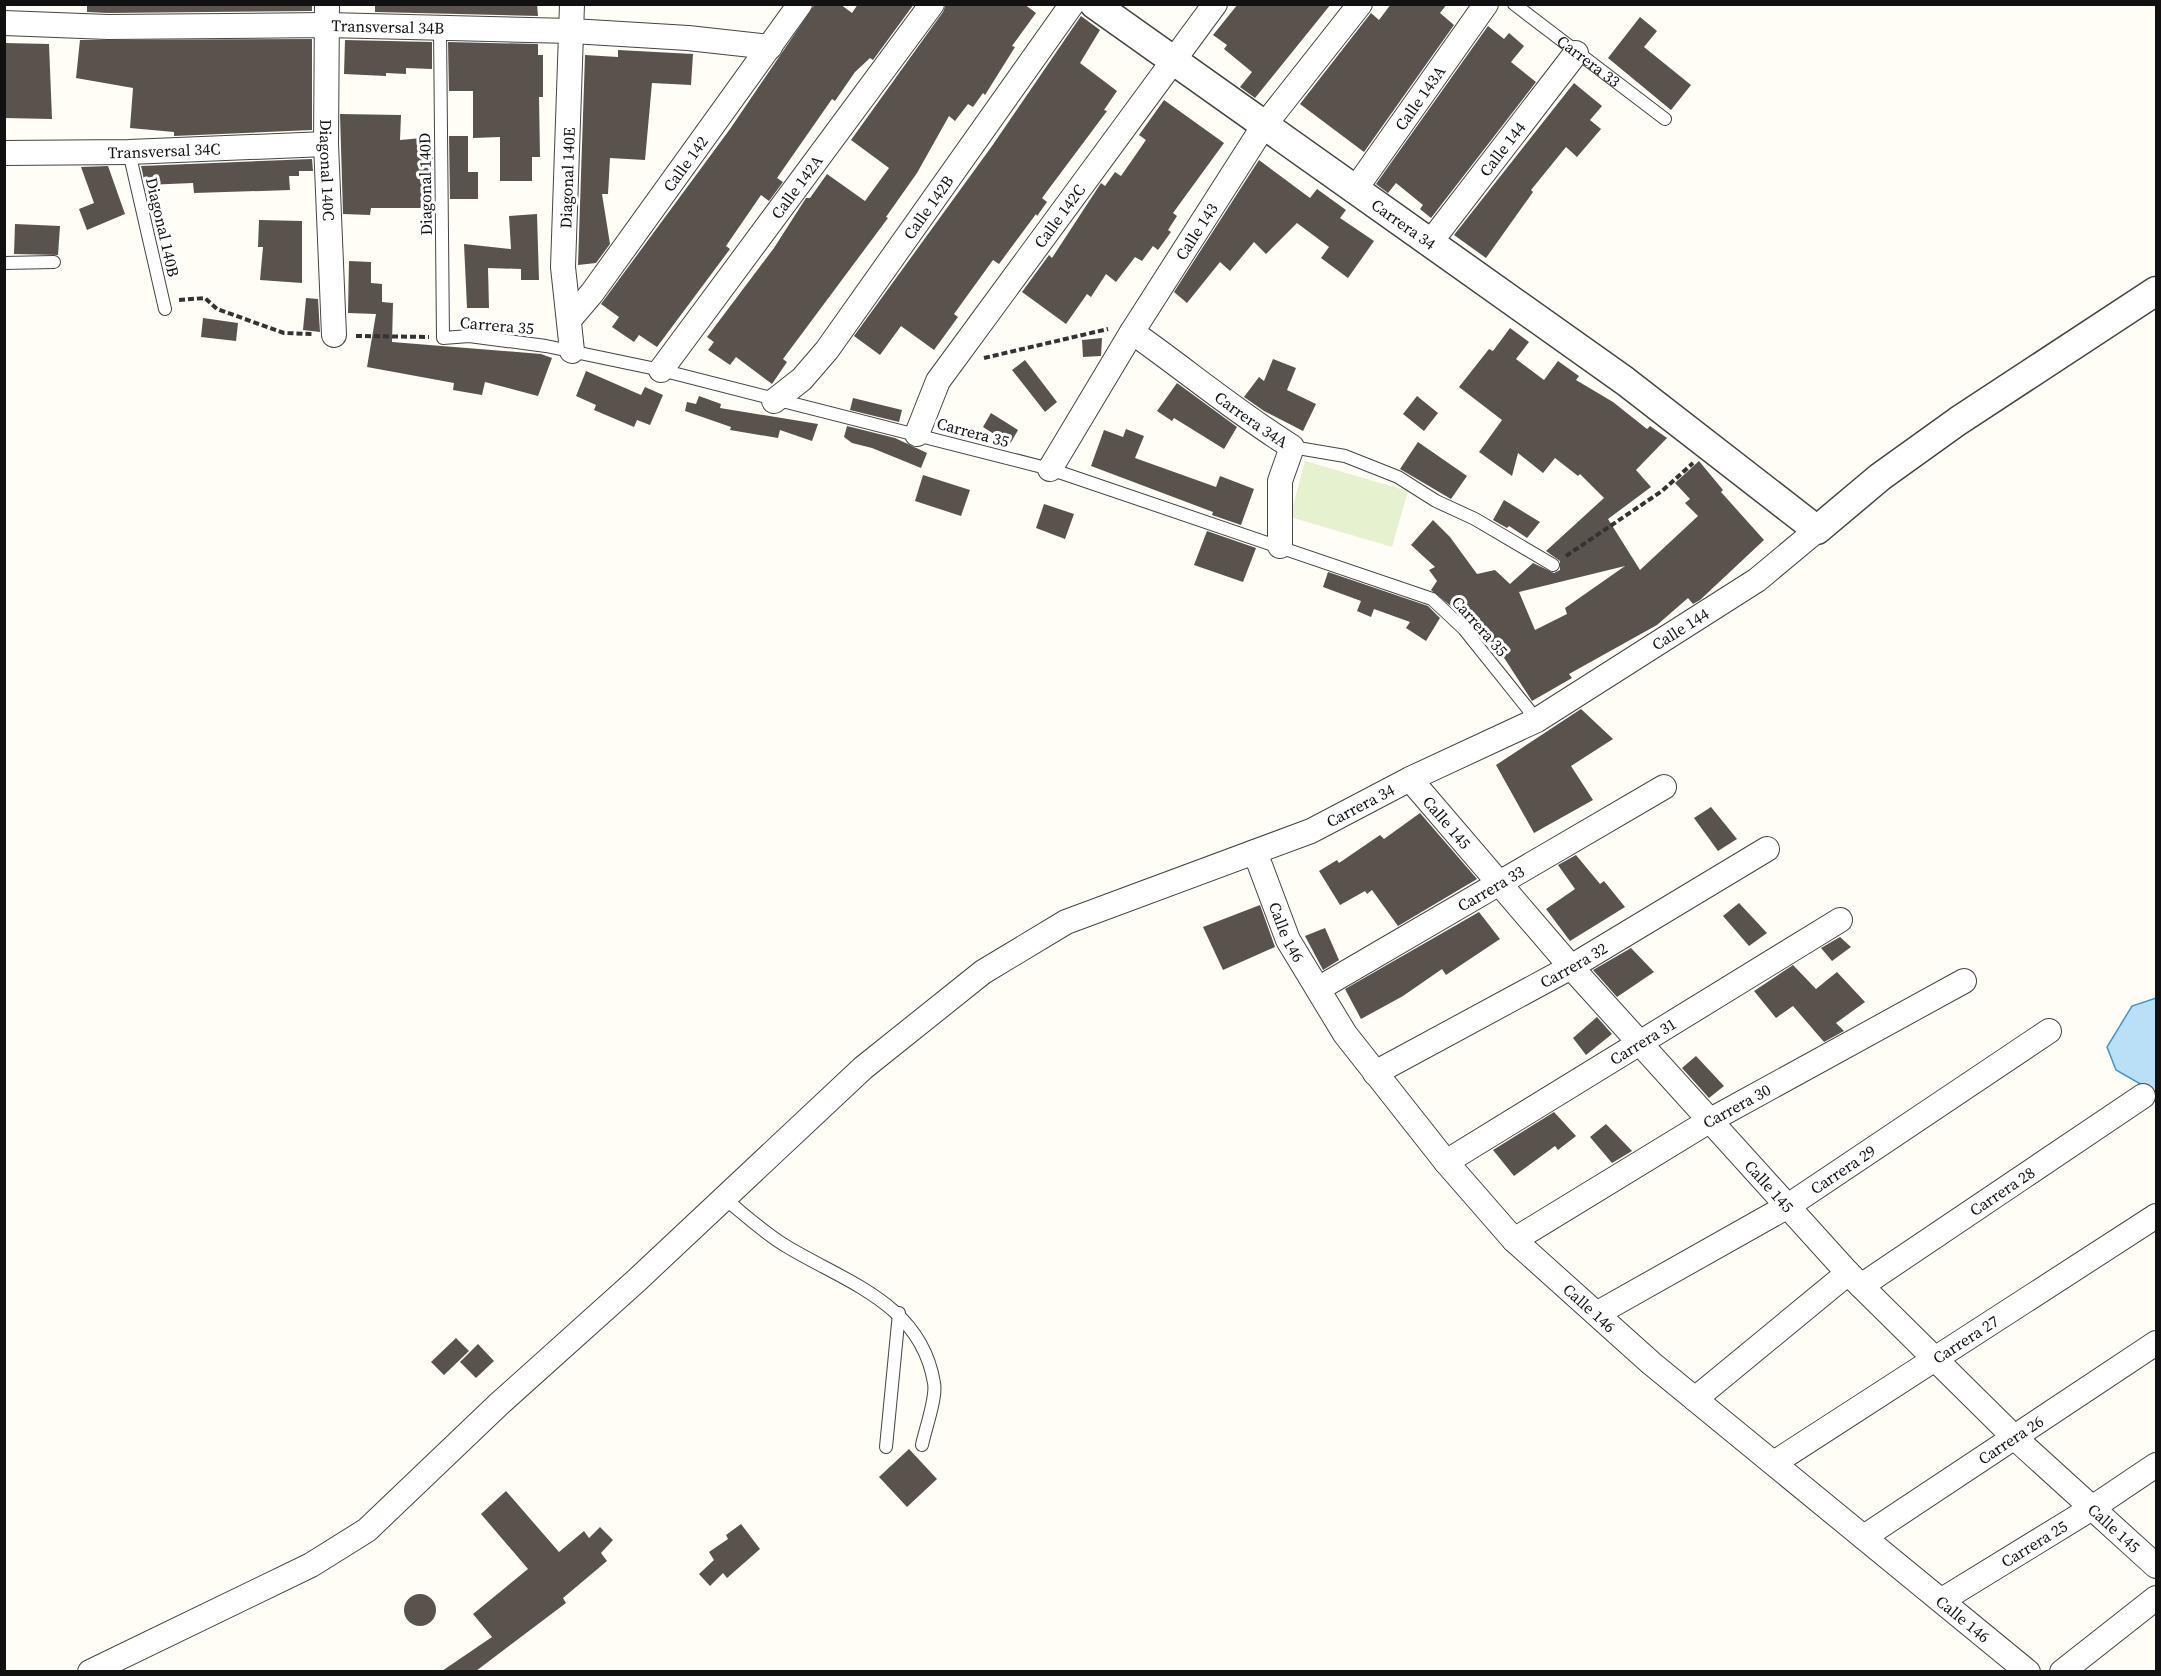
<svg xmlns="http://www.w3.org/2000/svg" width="2161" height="1676" font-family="'Source Serif 4',serif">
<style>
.pitch{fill:#e6f2cf}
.water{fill:#b9e0f7;stroke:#3f96cf;stroke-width:1.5}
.building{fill:#5a524d;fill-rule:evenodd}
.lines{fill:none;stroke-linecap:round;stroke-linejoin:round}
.service-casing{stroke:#444;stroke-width:14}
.minor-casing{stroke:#444;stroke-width:26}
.tertiary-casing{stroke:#444;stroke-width:31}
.path{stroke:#333;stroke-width:4;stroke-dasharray:6 3;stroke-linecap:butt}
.service{stroke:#fff;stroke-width:12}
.minor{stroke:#fff;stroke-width:24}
.tertiary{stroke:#fff;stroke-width:28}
.labels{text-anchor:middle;stroke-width:6;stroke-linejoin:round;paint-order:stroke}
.street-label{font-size:16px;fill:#111;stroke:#fff}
</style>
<rect width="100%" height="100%" fill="#fffdf5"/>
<polygon class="pitch" points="1305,461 1408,491 1392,547 1290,517"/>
<polygon class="water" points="2156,998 2156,1093 2116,1070 2107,1047 2132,1006"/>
<g class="building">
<polygon points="87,4 312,4 312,11 108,13 87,12"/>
<polygon points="375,4 537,4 538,16 375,12"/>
<polygon points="815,4 840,4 852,13 858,4 914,4 873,60 870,58 855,72 835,101 832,99 777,178 783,182 769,201 761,195 726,246 730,249 657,347 639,335 634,342 612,327 619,317 601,304 730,129"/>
<polygon points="946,4 1024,4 1036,13 1012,46 1015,47 985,95 983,93 973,107 968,104 955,121 949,116 917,173 886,217 888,218 783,359 787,362 772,384 736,357 730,365 708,350 714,342 707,337 774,248 806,198 810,198 827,174 865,201 889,168 851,140 943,12"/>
<polygon points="1238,4 1331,4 1255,98 1240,87 1252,72 1224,49 1227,45 1213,35"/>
<polygon points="1391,4 1447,4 1440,13 1454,25 1364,152 1300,104 1371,13 1379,20"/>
<polygon points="1081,16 1100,30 1080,63 1117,91 1104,110 1107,111 1042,198 1047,202 1037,216 1036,214 999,264 993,260 954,314 958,317 934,350 901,326 880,355 854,336 992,146"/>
<polygon points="1640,17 1657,31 1644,47 1691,85 1671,110 1608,58"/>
<polygon points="1488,26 1504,39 1509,33 1524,46 1511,62 1536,82 1431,218 1420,209 1423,205 1396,183 1388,193 1376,184"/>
<polygon points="312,39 312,130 174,136 174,132 130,128 133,88 76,78 80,40"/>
<polygon points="345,40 432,42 432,69 406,68 406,74 386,73 386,76 344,74"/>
<polygon points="448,42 538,44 538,55 543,55 543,97 539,97 540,157 532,157 532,181 500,181 500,137 473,138 473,91 449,91"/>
<polygon points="4,43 49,44 52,119 4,118"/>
<polygon points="618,50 693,54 691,85 652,83 645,160 610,158 608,194 602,194 610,244 596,263 578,265 585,55 618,57"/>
<polygon points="1574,83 1602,106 1590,120 1601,129 1577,157 1566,147 1531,190 1533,192 1486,258 1454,235"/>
<polygon points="1164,100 1224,143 1173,213 1177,216 1168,230 1171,232 1158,250 1153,246 1142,261 1135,257 1116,282 1106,274 1091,297 1087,294 1066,324 1022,292 1049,255 1052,258 1101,183 1105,186 1115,172 1121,176 1146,140 1139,135"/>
<polygon points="340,114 401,115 400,140 433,137 433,199 421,199 421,208 371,208 370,215 343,214"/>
<polygon points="449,136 468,136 468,172 478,172 478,199 450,199"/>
<polygon points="312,159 313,171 299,171 299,176 289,176 290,190 194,193 193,183 145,185 142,170 141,166"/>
<polygon points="1259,160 1310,198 1317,189 1346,210 1340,218 1374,241 1348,278 1321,258 1329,247 1297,223 1266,254 1254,242 1230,271 1220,262 1187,303 1174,292"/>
<polygon points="108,166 125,214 87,230 79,209 94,203 81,167"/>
<polygon points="537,214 539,280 521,280 521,269 488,268 489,308 467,308 464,244 511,249 509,216"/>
<polygon points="259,220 302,221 302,283 260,280 263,247 258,247"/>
<polygon points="15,224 60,226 58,255 14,254"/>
<polygon points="349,261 371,262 371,283 382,284 382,302 393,303 392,342 541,354 552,358 538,396 485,382 482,395 453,390 454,383 367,367 376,314 348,313"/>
<polygon points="306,298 318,299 320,332 303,330"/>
<polygon points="203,318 238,323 236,341 201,337"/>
<path d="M1510 328 1529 342 1516 359 1544 380 1558 361 1579 376 1576 380 1613 402 1647 429 1650 426 1667 438 1636 470 1651 487 1608 519 1640 570 1698 516 1685 503 1690 499 1675 483 1699 461 1723 490 1721 492 1764 540 1700 600 1693 604 1688 598 1657 625 1569 674 1572 678 1532 701 1501 653 1460 610 1457 611 1431 590 1437 581 1429 570 1435 567 1411 545 1433 520 1450 537 1477 574 1495 570 1510 584 1533 563 1554 573 1560 570V561L1546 551 1604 498 1580 474 1578 476 1555 458 1543 473 1518 453 1512 476 1479 452 1502 420 1459 387 1489 349 1493 351ZM1625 566 1565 608 1567 614 1535 630 1519 592Z"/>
<polygon points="1102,338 1101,356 1083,357 1082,340"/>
<polygon points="1273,359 1296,368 1287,390 1316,404 1303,431 1264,411 1244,397 1259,377 1264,381"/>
<polygon points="1025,360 1057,402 1045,412 1012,370"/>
<polygon points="586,371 641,395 645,387 663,395 650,425 637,420 634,427 594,410 596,405 576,396"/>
<polygon points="1177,383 1237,427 1224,449 1174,418 1172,421 1157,411"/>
<polygon points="699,396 721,404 720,408 818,424 812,441 780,430 778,438 730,430 731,427 685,411 687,402 696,404"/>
<polygon points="1417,396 1438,413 1424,431 1403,414"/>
<polygon points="853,398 902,410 899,422 850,410"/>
<polygon points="991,413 1018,430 1010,444 983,427"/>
<polygon points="847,426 895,438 927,453 921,468 872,448 852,443 844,437"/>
<polygon points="1126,429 1144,436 1135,458 1216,487 1220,476 1254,489 1241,525 1212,515 1213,512 1091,466 1104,430 1123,437"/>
<polygon points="1418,442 1467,476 1451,499 1400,469"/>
<polygon points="923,475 970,490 961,516 915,501"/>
<polygon points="1504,500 1540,522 1527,538 1509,526 1507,528 1493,520"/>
<polygon points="1044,504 1074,514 1065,539 1036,528"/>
<polygon points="1207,531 1256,548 1243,582 1194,565"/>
<polygon points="1328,572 1428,606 1440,618 1426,641 1406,628 1410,622 1374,609 1371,617 1357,611 1361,601 1323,587"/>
<polygon points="1581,709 1613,739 1571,766 1593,800 1534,833 1496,765"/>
<polygon points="1711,807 1737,839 1718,851 1694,818"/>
<polygon points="1420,813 1477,879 1398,926 1372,890 1367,894 1365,891 1340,905 1319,871 1337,860 1339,863 1380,835 1384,839"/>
<polygon points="1576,855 1600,884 1604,881 1625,907 1570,941 1546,909 1575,889 1558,865"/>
<polygon points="1739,903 1767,933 1749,946 1723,916"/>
<polygon points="1260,905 1275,947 1223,970 1203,927"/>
<polygon points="1479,912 1500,939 1446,975 1442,969 1403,996 1361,1019 1345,989"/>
<polygon points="1325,928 1339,960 1323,970 1305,936"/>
<polygon points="1840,937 1851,947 1832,961 1821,948"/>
<polygon points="1631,948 1654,972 1617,997 1593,970"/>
<polygon points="1793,965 1816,989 1837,972 1865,1002 1836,1023 1844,1031 1824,1042 1793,1006 1776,1018 1754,991"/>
<polygon points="1597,1017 1612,1034 1586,1055 1573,1038"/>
<polygon points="1696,1056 1724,1086 1709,1098 1682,1068"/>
<polygon points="1554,1112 1576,1136 1558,1150 1555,1146 1514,1176 1493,1150"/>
<polygon points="1606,1124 1632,1151 1612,1163 1590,1137"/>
<polygon points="456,1338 469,1351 444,1375 431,1362"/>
<polygon points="478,1344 494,1361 476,1378 460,1362"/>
<polygon points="909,1449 937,1479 907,1507 879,1477"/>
<polygon points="506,1491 559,1552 584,1531 589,1538 600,1527 613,1540 601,1553 607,1561 563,1598 566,1603 476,1671 442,1671 492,1637 473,1614 528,1569 481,1514"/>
<polygon points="741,1524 760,1549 727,1578 723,1573 710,1586 699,1574 714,1560 709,1552 728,1539 726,1535"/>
<circle cx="420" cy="1610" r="16"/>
</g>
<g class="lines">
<defs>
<g id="service">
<path id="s1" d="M1514 4 1665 119"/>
<polyline points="440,29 443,338 469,336 546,346 661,370 1050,469 1432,599 1464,629 1537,720"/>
<polyline points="129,152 165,309"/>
<polyline points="4,263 54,262"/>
<polyline points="1292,447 1345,456 1398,477 1436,501 1475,519 1553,565"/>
<path d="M724 1198C744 1214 764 1233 786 1246 845 1282 921 1303 934 1383 937 1397 925 1430 922 1445"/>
<polyline points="886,1447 899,1313"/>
</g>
<g id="minor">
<path id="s2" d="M327 4 326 144 334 335"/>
<polyline points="572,4 563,267 572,351"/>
<path id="s3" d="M4 23 108 27 327 25 572 31 688 38 770 47"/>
<path id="s4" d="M4 153 129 152 326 144"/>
<path id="s5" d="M1354 191 1486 4"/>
<path id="s6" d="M1429 244 1576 53"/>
<path id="s7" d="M569 320 592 293 800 4"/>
<path id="s8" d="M1132 332C1186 370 1236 412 1292 447L1280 481V546"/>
<path id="s9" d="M661 370 932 4"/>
<path id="s10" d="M774 401 802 379 827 350 1072 4"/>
<path id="s11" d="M917 434 938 381 1215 4"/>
<path id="s12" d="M1050 469 1132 332 1263 127 1360 4"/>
<path id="s13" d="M1410 779 1571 967 1848 1273 2014 1437 2156 1566"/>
<path id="s14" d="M1255 852 1288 940 1345 1034 1446 1162 1514 1240 1651 1363 2028 1672"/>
<path id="s15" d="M1318 989 1664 787"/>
<path id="s16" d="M1375 1073 1571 967 1767 849"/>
<path id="s17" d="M1446 1162 1840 920"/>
<path id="s18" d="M1514 1240 1709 1121 1964 981"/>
<path id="s19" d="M1861 1286 2143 1096"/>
<path id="s20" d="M1598 1313 1788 1206 2049 1031"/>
<polyline points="1695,1399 1848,1273"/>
<path id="s21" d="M1774 1463 2156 1216"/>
<path id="s22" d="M1864 1537 2156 1343"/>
<path id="s23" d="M1942 1600 2092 1508 2156 1465"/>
<path id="s24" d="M90 1672 311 1565 367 1530 499 1404 636 1281 863 1068 983 972 1066 922 1311 831 1410 779 1537 720 1757 580 1817 530"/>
<polyline points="2062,1672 2156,1598"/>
</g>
<g id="tertiary">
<path id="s25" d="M1094 4 1625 381 1817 530 1880 477 1958 421 2156 291"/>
</g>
</defs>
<use href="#service" class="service-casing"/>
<use href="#minor" class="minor-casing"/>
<use href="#tertiary" class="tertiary-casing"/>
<g class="path">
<polyline points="179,300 205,298 217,309 284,333 312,334"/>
<polyline points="356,336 429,337"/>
<polyline points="984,358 1108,329"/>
<polyline points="1566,556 1662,491 1693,463"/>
</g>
<use href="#service" class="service"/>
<use href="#minor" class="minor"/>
<use href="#tertiary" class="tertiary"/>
</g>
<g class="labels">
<g class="street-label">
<text dy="6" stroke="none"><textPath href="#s3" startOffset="384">Transversal 34B</textPath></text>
<text dy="6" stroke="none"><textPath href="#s1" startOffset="94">Carrera 33</textPath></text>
<text dy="6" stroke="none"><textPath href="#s5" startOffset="114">Calle 143A</textPath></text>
<text dy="6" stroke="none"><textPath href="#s6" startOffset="120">Calle 144</textPath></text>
<text dy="6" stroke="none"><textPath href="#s4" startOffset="160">Transversal 34C</textPath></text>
<text dy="6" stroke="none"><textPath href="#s7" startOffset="195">Calle 142</textPath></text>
<text dy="6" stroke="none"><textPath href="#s2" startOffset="166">Diagonal 140C</textPath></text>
<text transform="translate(567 178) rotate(-88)" y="6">Diagonal 140E</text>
<text transform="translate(425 184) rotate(-91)" y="6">Diagonal 140D</text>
<text dy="6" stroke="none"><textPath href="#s9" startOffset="228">Calle 142A</textPath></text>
<text dy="6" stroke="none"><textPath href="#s10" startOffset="249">Calle 142B</textPath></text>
<text dy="6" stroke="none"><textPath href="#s11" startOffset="262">Calle 142C</textPath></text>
<text dy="6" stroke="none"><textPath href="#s25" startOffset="380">Carrera 34</textPath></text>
<text transform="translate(163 227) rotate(77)" y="6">Diagonal 140B</text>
<text dy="6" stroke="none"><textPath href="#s12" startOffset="279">Calle 143</textPath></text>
<text transform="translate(497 325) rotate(5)" y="6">Carrera 35</text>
<text dy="6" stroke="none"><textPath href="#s8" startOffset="148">Carrera 34A</textPath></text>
<text transform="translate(973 432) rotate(15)" y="6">Carrera 35</text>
<text transform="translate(1480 626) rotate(48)" y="6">Carrera 35</text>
<text dy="6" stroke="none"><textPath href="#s24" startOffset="1923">Calle 144</textPath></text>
<text dy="6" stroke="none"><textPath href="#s24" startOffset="1557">Carrera 34</textPath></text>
<text dy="6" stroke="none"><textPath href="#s13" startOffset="57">Calle 145</textPath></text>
<text dy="6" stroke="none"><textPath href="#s15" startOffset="200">Carrera 33</textPath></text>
<text dy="6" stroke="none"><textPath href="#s14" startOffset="86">Calle 146</textPath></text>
<text dy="6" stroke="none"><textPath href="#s16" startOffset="226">Carrera 32</textPath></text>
<text dy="6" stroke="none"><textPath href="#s17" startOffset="231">Carrera 31</textPath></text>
<text dy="6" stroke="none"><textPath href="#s18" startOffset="260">Carrera 30</textPath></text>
<text dy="6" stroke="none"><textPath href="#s20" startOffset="284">Carrera 29</textPath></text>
<text dy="6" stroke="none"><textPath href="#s13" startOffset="543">Calle 145</textPath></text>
<text dy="6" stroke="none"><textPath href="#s19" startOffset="170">Carrera 28</textPath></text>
<text dy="6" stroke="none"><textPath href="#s14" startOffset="572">Calle 146</textPath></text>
<text dy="6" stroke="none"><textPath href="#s21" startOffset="228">Carrera 27</textPath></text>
<text dy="6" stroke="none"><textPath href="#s22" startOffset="176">Carrera 26</textPath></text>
<text dy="6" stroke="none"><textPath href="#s13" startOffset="1029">Calle 145</textPath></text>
<text dy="6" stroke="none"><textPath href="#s23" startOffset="108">Carrera 25</textPath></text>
<text dy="6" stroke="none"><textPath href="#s14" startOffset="1058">Calle 146</textPath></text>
</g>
</g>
<rect width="2161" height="1676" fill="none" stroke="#111111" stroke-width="12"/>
</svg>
